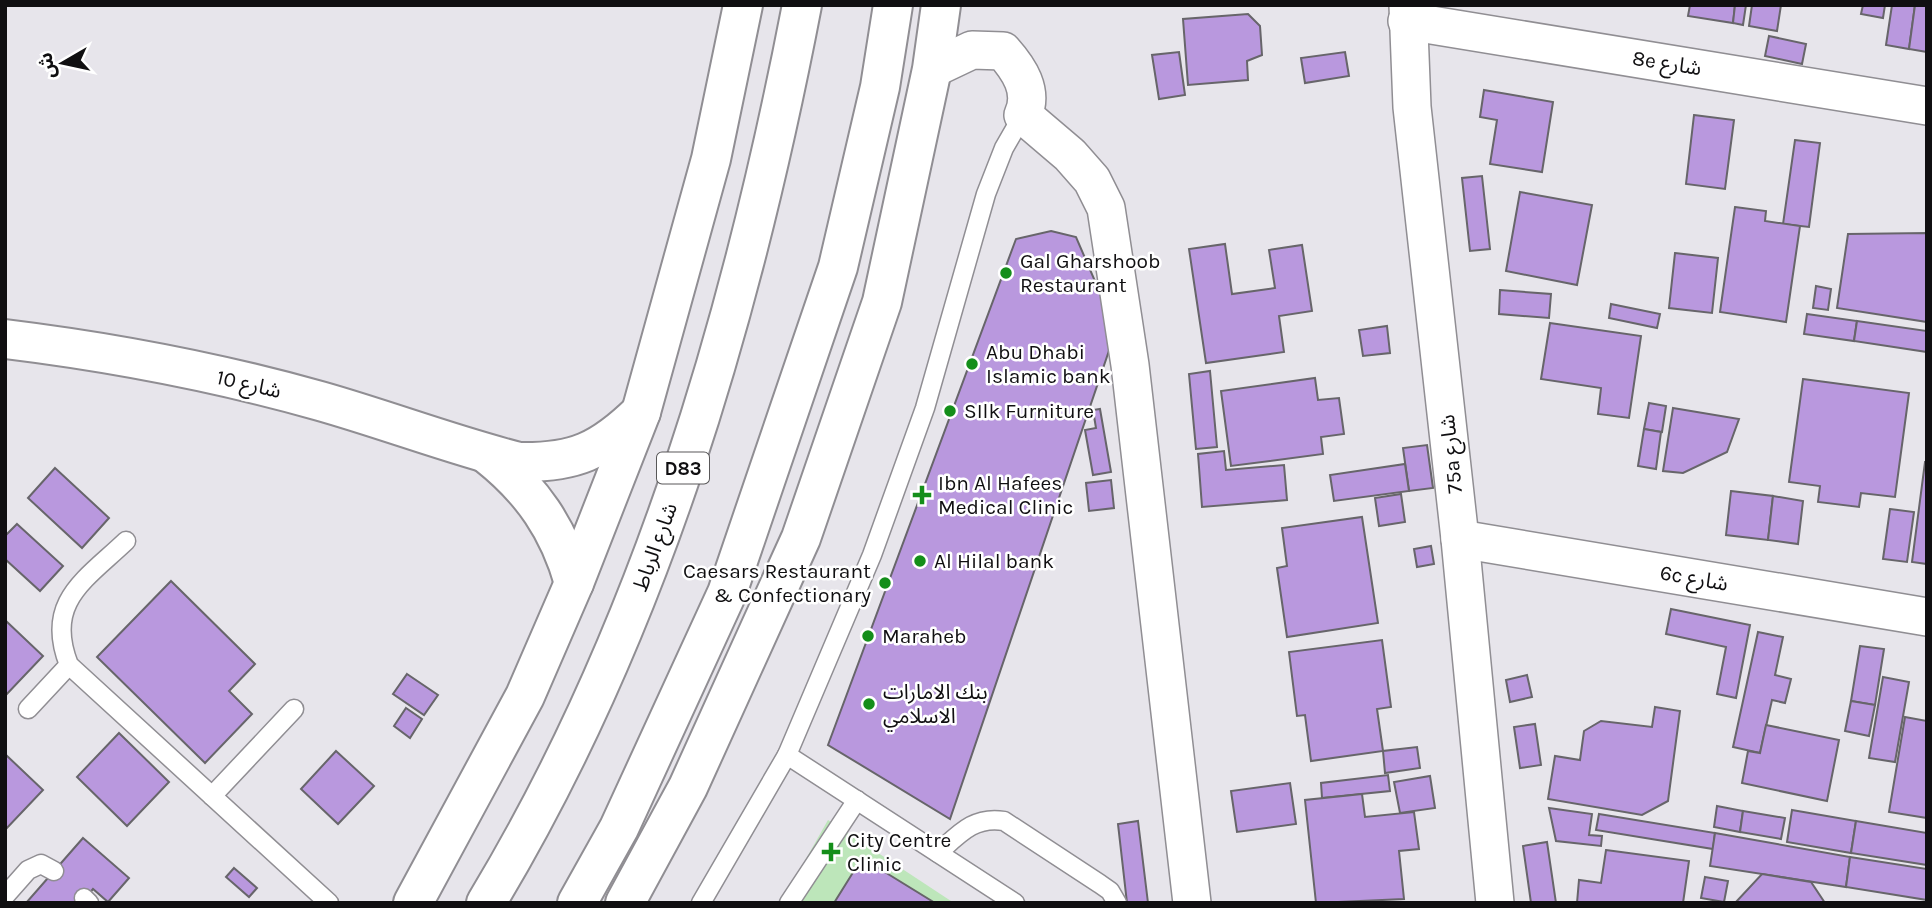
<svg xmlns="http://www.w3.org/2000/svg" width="1932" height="908" font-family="Karla,'Noto Sans Arabic',sans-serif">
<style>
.green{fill:#bde6ba}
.building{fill:#b998de;stroke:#67656a;stroke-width:2}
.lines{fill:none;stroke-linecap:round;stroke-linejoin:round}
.service-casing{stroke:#908e93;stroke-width:21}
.minor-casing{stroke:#908e93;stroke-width:40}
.tertiary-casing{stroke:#908e93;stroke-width:42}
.motorway-casing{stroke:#908e93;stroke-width:42}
.service{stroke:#fff;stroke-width:18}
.minor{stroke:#fff;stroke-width:37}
.tertiary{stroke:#fff;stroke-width:38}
.motorway{stroke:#fff;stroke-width:38}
.poi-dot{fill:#148e1a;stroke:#fff;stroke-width:2.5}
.labels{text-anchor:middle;stroke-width:5;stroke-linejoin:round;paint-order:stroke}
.shield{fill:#fff;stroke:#585758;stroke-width:2}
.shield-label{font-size:19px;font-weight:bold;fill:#100f11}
.street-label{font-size:21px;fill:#100f11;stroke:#fff}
.poi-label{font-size:21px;fill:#100f11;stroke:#fff;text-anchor:start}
</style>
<rect width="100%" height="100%" fill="#e7e5eb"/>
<polygon class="green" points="828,820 954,903 781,903"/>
<g class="building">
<polygon points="1690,5 1735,5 1733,23 1688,16"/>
<polygon points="1735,5 1746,5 1743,25 1733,23"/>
<polygon points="1752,5 1781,5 1777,31 1749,26"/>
<polygon points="1863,5 1885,5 1883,18 1861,14"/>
<polygon points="1892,5 1915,5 1909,49 1886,45"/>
<polygon points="1915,5 1927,5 1927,52 1909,49"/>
<polygon points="1248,14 1260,26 1262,55 1247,61 1248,80 1188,85 1183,19"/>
<polygon points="1769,36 1806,44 1802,64 1765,56"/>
<polygon points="1179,52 1185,95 1159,99 1152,55"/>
<polygon points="1345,52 1349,76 1305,83 1301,58"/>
<polygon points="1484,90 1553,102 1542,172 1490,164 1497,120 1480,117"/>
<polygon points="1694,115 1734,120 1725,189 1686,184"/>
<polygon points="1795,140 1820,143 1809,227 1783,224"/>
<polygon points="1482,176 1490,249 1470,251 1462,178"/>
<polygon points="1520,192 1592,205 1577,285 1506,271"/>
<polygon points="1735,207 1766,211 1765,221 1800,226 1786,322 1720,312"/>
<polygon points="1051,231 1076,237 1116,330 950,819 828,745 1016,239"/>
<polygon points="1927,233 1927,322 1837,308 1848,234"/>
<polygon points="1225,244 1232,294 1275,288 1269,250 1302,245 1312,311 1279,316 1284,352 1206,363 1189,249"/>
<polygon points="1675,253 1718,258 1712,313 1669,308"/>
<polygon points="1816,286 1831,289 1828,310 1813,308"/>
<polygon points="1500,290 1551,294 1549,318 1499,314"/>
<polygon points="1611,304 1660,314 1657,328 1609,318"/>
<polygon points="1807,314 1857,321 1854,341 1804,334"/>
<polygon points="1857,321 1927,331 1927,352 1854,341"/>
<polygon points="1550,323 1641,336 1629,418 1598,414 1601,388 1541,379"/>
<polygon points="1387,326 1390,353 1363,356 1359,330"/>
<polygon points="1210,371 1217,447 1196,449 1189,374"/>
<polygon points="1315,378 1318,400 1339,398 1344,434 1321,437 1323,454 1231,466 1221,391"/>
<polygon points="1803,379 1909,393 1895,497 1861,493 1859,507 1818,502 1820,486 1789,482"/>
<polygon points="1649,403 1666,406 1662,432 1644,429"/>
<polygon points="1673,408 1739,419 1727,452 1683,473 1663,471"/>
<polygon points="1100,409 1111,472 1093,475 1085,430 1096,428 1093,410"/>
<polygon points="1644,429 1661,432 1656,469 1638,466"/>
<polygon points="1427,445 1433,488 1409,491 1403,448"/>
<polygon points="1224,451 1226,470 1284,465 1287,500 1202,507 1198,454"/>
<polygon points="1925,462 1927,462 1927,564 1912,562"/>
<polygon points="1405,464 1409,491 1334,501 1330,475"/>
<polygon points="55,468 109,518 82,548 28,498"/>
<polygon points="1111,480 1114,508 1089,511 1086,483"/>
<polygon points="1731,491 1773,496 1768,540 1726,535"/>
<polygon points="1401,494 1405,522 1379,526 1375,498"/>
<polygon points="1773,496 1803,501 1798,544 1768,540"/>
<polygon points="1890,509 1914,512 1907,562 1883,559"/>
<polygon points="1362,517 1378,623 1287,637 1277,568 1287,566 1282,528"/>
<polygon points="17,524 63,566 40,591 5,559 5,536"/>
<polygon points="1431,546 1434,564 1417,567 1414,549"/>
<polygon points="171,581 255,664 229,691 252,714 205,763 97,657"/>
<polygon points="1671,609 1750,625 1736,698 1717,694 1726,647 1666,634"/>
<polygon points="5,620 43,656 5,696"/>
<polygon points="1758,632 1783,637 1775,675 1791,679 1785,703 1772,700 1760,753 1733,747"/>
<polygon points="1382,640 1391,707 1377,709 1383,751 1311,761 1305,715 1297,716 1289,652"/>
<polygon points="1860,646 1884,649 1875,705 1851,701"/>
<polygon points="407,674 438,695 424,715 393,694"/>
<polygon points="1527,675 1532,697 1510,702 1506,680"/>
<polygon points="1883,677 1909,682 1895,762 1869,758"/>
<polygon points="1851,701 1875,705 1869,736 1845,731"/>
<polygon points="1655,707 1680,711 1668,801 1642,815 1548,799 1555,756 1580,760 1584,731 1601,721 1652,727"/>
<polygon points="406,708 422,719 410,738 394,726"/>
<polygon points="1905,717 1927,721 1927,818 1889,812"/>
<polygon points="1535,724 1541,765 1520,768 1514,727"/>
<polygon points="1766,725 1839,740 1827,801 1742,783 1748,751 1760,753"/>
<polygon points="119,733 169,782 127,826 77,777"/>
<polygon points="1417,747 1420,768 1385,773 1383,751"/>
<polygon points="336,751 374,786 338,824 301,789"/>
<polygon points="5,754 43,790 5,830"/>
<polygon points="1388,775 1390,791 1322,798 1321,783"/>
<polygon points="1430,776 1435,808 1400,813 1394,782"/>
<polygon points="1290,783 1296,824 1237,832 1231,791"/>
<polygon points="1362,794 1365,817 1414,812 1419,849 1399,851 1404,899 1316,903 1305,800"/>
<polygon points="1717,806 1743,811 1740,832 1714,827"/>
<polygon points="1549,808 1592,814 1589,835 1602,836 1601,846 1556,841"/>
<polygon points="1792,810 1856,821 1851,853 1787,842"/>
<polygon points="1743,811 1785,818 1781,839 1740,832"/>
<polygon points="1599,814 1715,833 1713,849 1596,830"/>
<polygon points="1138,821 1148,903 1127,903 1118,824"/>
<polygon points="1856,821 1927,833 1927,865 1851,853"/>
<polygon points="1715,833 1850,857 1846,887 1710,866"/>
<polygon points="83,838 129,878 108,902 93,889 81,903 26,903"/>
<polygon points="1547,842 1556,903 1531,903 1523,846"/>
<polygon points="1606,850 1689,861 1683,903 1577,903 1579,880 1601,883"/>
<polygon points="1850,857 1927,869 1927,900 1846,887"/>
<polygon points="862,858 935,903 834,903"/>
<polygon points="234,868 257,888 249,897 226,877"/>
<polygon points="1762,874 1811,882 1825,903 1735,903"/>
<polygon points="1705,877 1728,881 1724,902 1701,898"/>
</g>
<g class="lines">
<defs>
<g id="service">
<path d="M126 541C85 580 44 602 69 665L329 903"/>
<polyline points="28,709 69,665"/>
<polyline points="787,755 1015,903"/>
<polyline points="212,796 294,709"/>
<path d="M938 853C959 834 974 816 1004 821L1100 884 1110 891 1117 903"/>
<polyline points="5,896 28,870 41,864 54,871"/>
<polyline points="84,898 89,903"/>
<polyline points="701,903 787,755 872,555 925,408 986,194 1004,148 1023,115"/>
<polyline points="789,903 857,800"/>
</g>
<g id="minor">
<polyline points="1408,5 1412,107 1460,539 1495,903"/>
<polyline points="1407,21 1927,106"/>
<path d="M932 69 972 50 1003 51C1019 69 1034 91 1023 115L1070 155 1092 180 1106 208 1130 365 1192 903"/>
<polyline points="1460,539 1927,617"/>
</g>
<g id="tertiary">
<path d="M5 339C111 352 217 372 320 401 387 420 452 445 519 462 575 463 601 451 641 412"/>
<path d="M488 455C532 490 559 529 574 583"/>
</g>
<g id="motorway">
<polyline points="413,903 525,696 574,583 641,412 711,159 743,5"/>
<path d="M486 903C651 630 742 316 802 5"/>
<polyline points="577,903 619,828 727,593 838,267 880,87 893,5"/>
<polyline points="625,903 688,787 801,538 882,302 932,69 941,5"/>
</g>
</defs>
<use href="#service" class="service-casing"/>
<use href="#minor" class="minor-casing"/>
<use href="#tertiary" class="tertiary-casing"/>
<use href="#motorway" class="motorway-casing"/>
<use href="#service" class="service"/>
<use href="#minor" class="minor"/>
<use href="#tertiary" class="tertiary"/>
<use href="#motorway" class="motorway"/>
</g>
<g class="poi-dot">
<circle cx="1006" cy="273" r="7"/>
<circle cx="972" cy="364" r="7"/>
<circle cx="950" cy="411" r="7"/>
<path d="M918.5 484.5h7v7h7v7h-7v7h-7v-7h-7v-7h7z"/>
<circle cx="920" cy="561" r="7"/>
<circle cx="885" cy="583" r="7"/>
<circle cx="868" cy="636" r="7"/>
<circle cx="869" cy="704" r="7"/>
<path d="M827.5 841.5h7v7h7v7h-7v7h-7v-7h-7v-7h7z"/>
</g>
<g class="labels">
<rect class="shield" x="657" y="452.5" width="52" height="31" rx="5"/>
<g class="shield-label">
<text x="683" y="475">D83</text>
</g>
<g class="street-label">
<text transform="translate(1667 63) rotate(9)" y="7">8e شارع</text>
<text transform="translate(249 384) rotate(13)" y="7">شارع 10</text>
<text transform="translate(1451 454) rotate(-96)" y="7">75a شارع</text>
<text transform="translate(655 547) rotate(-70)" y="7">شارع الرباط</text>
<text transform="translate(1694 578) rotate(10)" y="7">6c شارع</text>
</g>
<g class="poi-label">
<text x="1020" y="268">Gal Gharshoob<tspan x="1020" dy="24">Restaurant</tspan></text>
<text x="986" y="359">Abu Dhabi<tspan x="986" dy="24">Islamic bank</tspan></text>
<text x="964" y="418">SIlk Furniture</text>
<text x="938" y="490">Ibn Al Hafees<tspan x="938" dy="24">Medical Clinic</tspan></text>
<text x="934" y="568">Al Hilal bank</text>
<text x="871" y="578" text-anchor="end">Caesars Restaurant<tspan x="871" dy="24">&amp; Confectionary</tspan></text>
<text x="882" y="643">Maraheb</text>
<text x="883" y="699">بنك الامارات<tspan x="883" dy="24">الاسلامي</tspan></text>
<text x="847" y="847">City Centre<tspan x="847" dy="24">Clinic</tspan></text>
</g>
</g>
<rect width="1932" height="908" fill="none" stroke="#100f11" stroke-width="14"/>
<g transform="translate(63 63) rotate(261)" stroke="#ffffff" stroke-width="5" paint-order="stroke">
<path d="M0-5L12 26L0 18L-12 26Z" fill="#100f11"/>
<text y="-10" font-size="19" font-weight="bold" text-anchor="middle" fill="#100f11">ش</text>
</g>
</svg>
